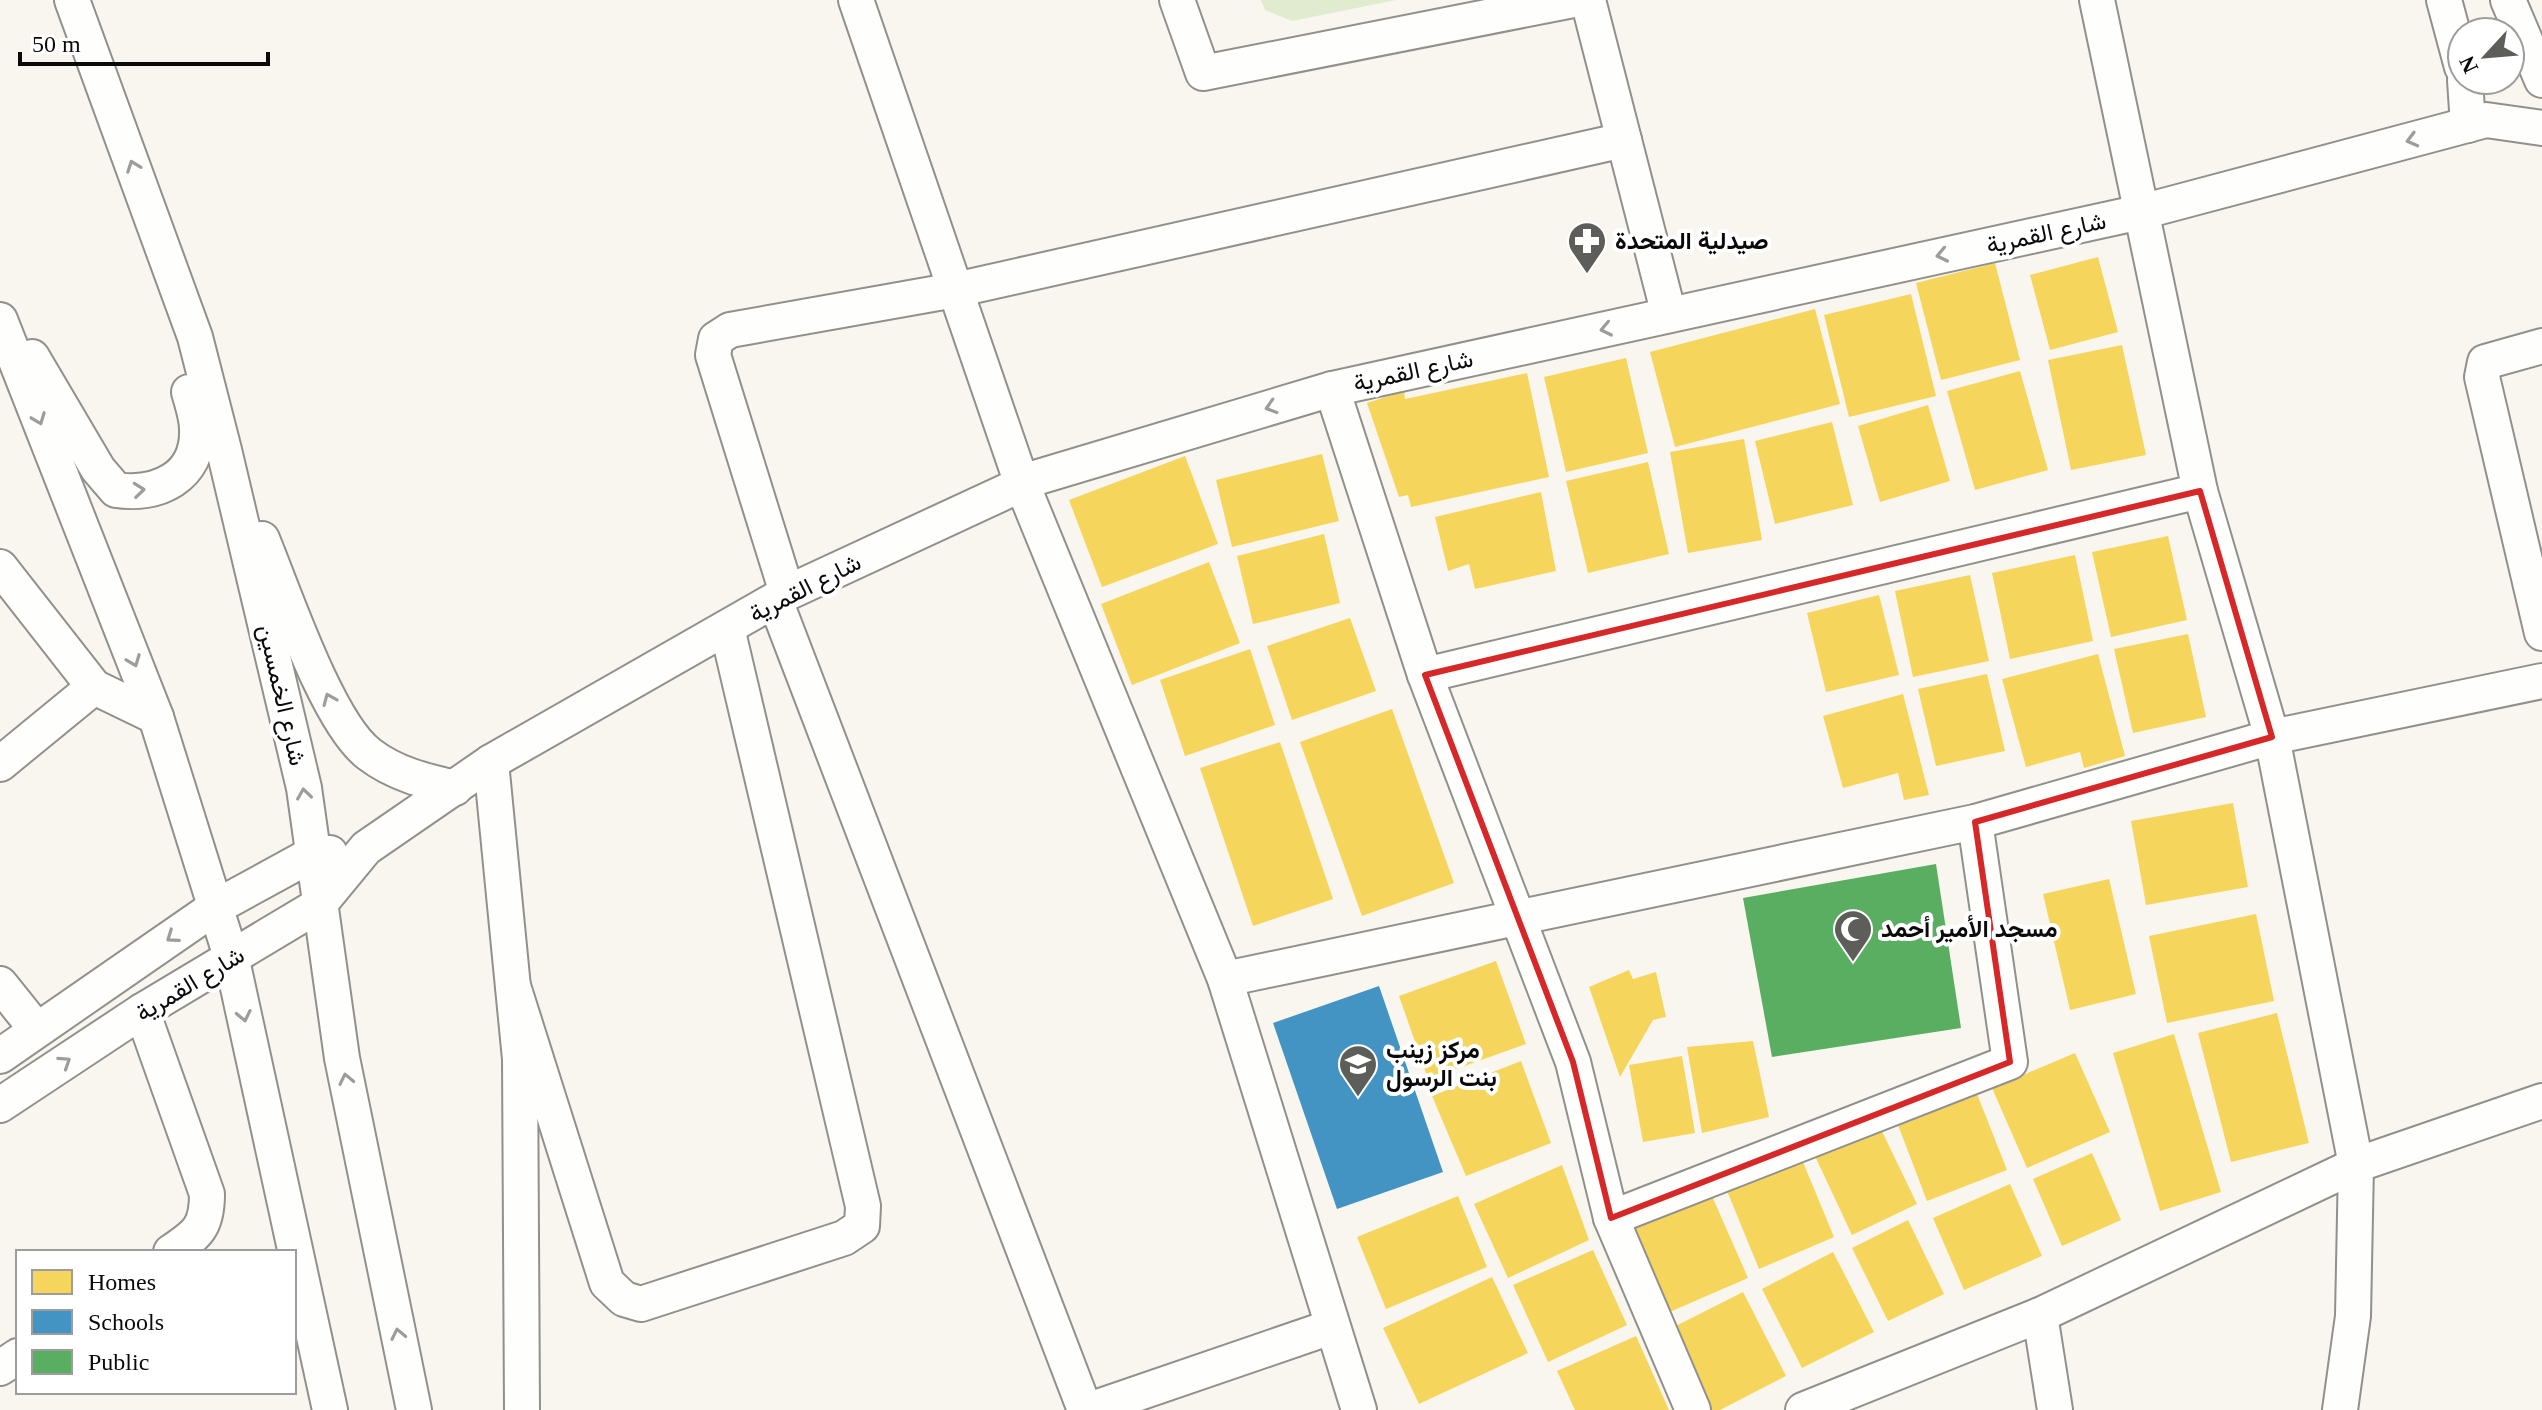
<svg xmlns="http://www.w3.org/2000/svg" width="2542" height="1410" font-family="'Times New Roman',Vazirmatn,serif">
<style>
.green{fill:#e1ebd0}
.homes{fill:#f6d55c}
.schools{fill:#4393c3}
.public{fill:#5aae61}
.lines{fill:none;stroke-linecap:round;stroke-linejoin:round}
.minor-casing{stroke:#91908d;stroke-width:38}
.minor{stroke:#fefefc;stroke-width:34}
.oneway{stroke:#9c9c9b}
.marked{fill:none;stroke:#d62828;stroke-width:6;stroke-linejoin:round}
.labels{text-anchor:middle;stroke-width:8;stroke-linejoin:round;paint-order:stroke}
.street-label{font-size:24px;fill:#0a0a0a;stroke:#fff}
.poi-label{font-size:24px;font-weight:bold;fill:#0a0a0a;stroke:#fff;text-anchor:start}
</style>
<rect width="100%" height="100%" fill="#f8f6ee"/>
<polygon class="green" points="1261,0 1396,0 1292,21 1265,10"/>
<g class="homes">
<polygon points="2098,257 2118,332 2050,350 2030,275"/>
<polygon points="1995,263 2020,360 1941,380 1916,283"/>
<polygon points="1911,294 1936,396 1849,417 1824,315"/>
<polygon points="1815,309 1840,404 1675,447 1650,352"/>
<polygon points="2122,345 2146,455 2071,470 2048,360"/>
<polygon points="1626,358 1648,453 1566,472 1544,377"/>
<polygon points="2020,371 2048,470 1975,490 1947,391"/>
<polygon points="1527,373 1549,477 1411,507 1408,495 1399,497 1367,403 1404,391 1405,399"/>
<polygon points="1928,405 1950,481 1880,502 1858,426"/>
<polygon points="1832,422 1853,505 1775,524 1755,441"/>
<polygon points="1744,439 1762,540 1688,553 1670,452"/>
<polygon points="1322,454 1339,521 1232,547 1216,480"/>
<polygon points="1185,456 1218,544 1102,587 1069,500"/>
<polygon points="1648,462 1669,554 1588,573 1566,481"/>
<polygon points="1541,492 1556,571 1475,589 1469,564 1448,571 1435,517"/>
<polygon points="1324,534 1340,603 1253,624 1237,556"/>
<polygon points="2168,536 2187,620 2111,637 2092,552"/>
<polygon points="2075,555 2093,641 2010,659 1992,573"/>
<polygon points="1209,562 1240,643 1132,685 1101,604"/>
<polygon points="1970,575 1989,661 1913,677 1895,591"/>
<polygon points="1879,595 1899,675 1826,692 1807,613"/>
<polygon points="1350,618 1376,691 1292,720 1267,646"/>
<polygon points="2188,634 2206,717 2133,733 2114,649"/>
<polygon points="1250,649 1275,725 1185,756 1160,680"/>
<polygon points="2098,654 2125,756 2084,768 2080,752 2026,767 2002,679"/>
<polygon points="1987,674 2005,751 1936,766 1918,689"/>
<polygon points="1903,694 1929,795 1904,800 1898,773 1843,788 1823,716"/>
<polygon points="1392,709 1454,883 1362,916 1300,742"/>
<polygon points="1280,742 1333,899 1253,926 1200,768"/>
<polygon points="2233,803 2248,887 2146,905 2131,821"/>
<polygon points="2109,879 2136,994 2070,1010 2043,894"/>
<polygon points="2256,914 2274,1001 2167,1023 2149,936"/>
<polygon points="1496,961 1526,1044 1428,1079 1399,996"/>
<polygon points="1629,970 1633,979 1656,972 1666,1017 1653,1020 1620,1077 1589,987"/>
<polygon points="2277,1013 2309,1143 2231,1162 2198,1033"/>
<polygon points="2174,1034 2221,1192 2160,1211 2113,1053"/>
<polygon points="1753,1041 1769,1117 1702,1133 1687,1047"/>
<polygon points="2075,1053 2110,1132 2027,1168 1992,1088"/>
<polygon points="1682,1056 1695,1133 1643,1142 1629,1065"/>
<polygon points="1521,1061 1551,1143 1466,1176 1432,1096"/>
<polygon points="1977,1094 2007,1170 1927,1201 1898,1125"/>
<polygon points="1878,1123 1917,1204 1852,1235 1814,1154"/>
<polygon points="2092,1153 2121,1220 2062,1246 2033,1179"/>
<polygon points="1800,1155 1834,1237 1759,1269 1725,1186"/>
<polygon points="1562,1165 1589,1240 1508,1278 1474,1204"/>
<polygon points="2010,1184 2042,1256 1964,1290 1933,1218"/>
<polygon points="1708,1187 1748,1278 1665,1314 1625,1224"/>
<polygon points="1458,1196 1487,1267 1386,1309 1357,1237"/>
<polygon points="1908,1220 1944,1294 1888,1321 1852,1248"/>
<polygon points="1593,1250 1627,1325 1548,1362 1513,1285"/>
<polygon points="1833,1252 1874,1332 1802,1368 1762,1289"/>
<polygon points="1492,1277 1528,1353 1419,1404 1383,1328"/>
<polygon points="1743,1292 1786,1376 1720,1410 1703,1410 1664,1332"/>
<polygon points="1636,1336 1669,1410 1575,1410 1557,1371"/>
</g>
<polygon class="schools" points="1379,986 1443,1172 1337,1209 1273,1023"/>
<polygon class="public" points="1936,864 1961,1028 1772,1057 1743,898"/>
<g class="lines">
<defs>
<g id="minor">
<polyline points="72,0 195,337 224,450 304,788 342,1058 414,1410"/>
<polyline points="856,0 1022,484 1225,979 1359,1410"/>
<polyline points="1177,0 1203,73 1573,0"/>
<polyline points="1588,0 1669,315"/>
<polyline points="2097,0 2200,491 2272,737 2356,1165 2353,1316 2340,1410"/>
<polyline points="2444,0 2462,67"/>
<polyline points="2508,0 2542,80"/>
<polyline points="2465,80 2468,125"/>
<polyline points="0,320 156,717 232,960 330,1410"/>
<polyline points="2542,346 2485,362 2482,377 2542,633"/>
<path d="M32 357 98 469 116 490C158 496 199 477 197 429 197 417 192 403 189 392"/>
<polyline points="1332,389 1425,675 1573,1062 1611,1218 1693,1410"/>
<path d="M262 539C284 592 327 722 369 754 395 774 425 781 455 788"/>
<polyline points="0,567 94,687 156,717"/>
<polyline points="787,593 713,355 716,339 730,330 955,290 1624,140"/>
<polyline points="775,600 1085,1410"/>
<polyline points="1425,675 2200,491"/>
<polyline points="491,762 520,1059 522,1410"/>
<polyline points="0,764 94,687"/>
<polyline points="1225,979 1975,822 2272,737 2542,681"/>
<polyline points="0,984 37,1030"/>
<polyline points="513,986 607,1283 624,1299 641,1304 844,1238 862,1226 863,1206 727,628"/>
<path d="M142 1011 207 1194C207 1227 198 1234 171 1252"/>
<polyline points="0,1056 214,908 311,855 330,853"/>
<polyline points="0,1105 142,1011 319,905 366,848 491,762 787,593 1035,478 1332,389 2141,212 2486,120 2542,128"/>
<polyline points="1611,1218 2010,1062 1975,822"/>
<polyline points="2040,1315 2055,1410"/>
<polyline points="0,1368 18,1356"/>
<polyline points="1089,1410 1331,1327"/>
<polyline points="1803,1410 2040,1315 2356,1165 2542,1101"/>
</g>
</defs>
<use href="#minor" class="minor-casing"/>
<use href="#minor" class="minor"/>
</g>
<defs><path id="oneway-chevron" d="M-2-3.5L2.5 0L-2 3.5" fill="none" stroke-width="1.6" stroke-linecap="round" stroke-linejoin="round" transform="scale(2)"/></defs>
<g class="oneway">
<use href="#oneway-chevron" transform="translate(2412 140) rotate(165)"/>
<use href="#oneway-chevron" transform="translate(133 166) rotate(-110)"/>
<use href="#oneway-chevron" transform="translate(1942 255) rotate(168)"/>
<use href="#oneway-chevron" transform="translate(1606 329) rotate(168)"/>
<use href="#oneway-chevron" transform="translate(1271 407) rotate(163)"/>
<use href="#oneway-chevron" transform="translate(39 419) rotate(69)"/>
<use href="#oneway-chevron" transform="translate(139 490) rotate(-6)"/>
<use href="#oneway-chevron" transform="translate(134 661) rotate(69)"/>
<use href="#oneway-chevron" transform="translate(329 699) rotate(-113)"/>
<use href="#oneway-chevron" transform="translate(304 794) rotate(-98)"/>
<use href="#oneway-chevron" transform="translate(172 937) rotate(145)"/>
<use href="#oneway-chevron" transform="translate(244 1016) rotate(78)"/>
<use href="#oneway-chevron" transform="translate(65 1062) rotate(-33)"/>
<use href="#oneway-chevron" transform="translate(346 1079) rotate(-102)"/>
<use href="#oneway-chevron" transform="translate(398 1334) rotate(-102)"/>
</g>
<path class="marked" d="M2200 491 2272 737 1975 822 2010 1062 1611 1218 1573 1062 1425 675Z"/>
<defs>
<symbol id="pharmacy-pin" viewBox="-11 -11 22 30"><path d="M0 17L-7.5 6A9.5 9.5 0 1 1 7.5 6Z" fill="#5d5d5a" stroke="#fff"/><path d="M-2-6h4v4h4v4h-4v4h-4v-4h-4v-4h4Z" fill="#fff"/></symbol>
<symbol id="mosque-pin" viewBox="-11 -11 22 30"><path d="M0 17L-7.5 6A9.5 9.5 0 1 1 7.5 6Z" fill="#5d5d5a" stroke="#fff"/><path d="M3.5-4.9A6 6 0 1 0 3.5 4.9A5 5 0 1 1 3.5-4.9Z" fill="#fff"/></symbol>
<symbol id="school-pin" viewBox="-11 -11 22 30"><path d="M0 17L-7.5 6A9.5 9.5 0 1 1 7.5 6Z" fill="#5d5d5a" stroke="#fff"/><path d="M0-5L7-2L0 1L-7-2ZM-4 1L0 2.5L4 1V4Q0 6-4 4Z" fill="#fff"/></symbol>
</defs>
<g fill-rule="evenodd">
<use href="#pharmacy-pin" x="1565" y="219" width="44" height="60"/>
<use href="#mosque-pin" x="1831" y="907" width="44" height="60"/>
<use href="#school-pin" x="1336" y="1042" width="44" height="60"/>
</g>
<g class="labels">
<g class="street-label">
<text transform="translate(2046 233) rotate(-12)" y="8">شارع القمرية</text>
<text transform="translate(1413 371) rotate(-12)" y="8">شارع القمرية</text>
<text transform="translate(805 588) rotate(-27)" y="8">شارع القمرية</text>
<text transform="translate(282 695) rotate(77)" y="8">شارع الخمسين</text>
<text transform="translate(190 984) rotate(-31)" y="8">شارع القمرية</text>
</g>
<g class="poi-label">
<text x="1615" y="249">صيدلية المتحدة</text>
<text x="1881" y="937">مسجد الأمير أحمد</text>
<text x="1386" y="1058">مركز زينب<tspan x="1386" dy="28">بنت الرسول</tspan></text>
</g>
</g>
<rect x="16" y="1250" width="280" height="144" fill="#ffffff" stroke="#9d9d9d" stroke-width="2"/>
<rect x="32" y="1270" width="40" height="24" fill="#f6d55c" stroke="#9d9d9d" stroke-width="2"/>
<text x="88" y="1290" font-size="24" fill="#0a0a0a">Homes</text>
<rect x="32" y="1310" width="40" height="24" fill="#4393c3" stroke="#9d9d9d" stroke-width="2"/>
<text x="88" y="1330" font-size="24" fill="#0a0a0a">Schools</text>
<rect x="32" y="1350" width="40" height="24" fill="#5aae61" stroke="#9d9d9d" stroke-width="2"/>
<text x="88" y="1370" font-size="24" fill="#0a0a0a">Public</text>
<g transform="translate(2486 56) rotate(244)"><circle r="38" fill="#ffffff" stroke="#9d9d9d" stroke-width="2"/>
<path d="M0-6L14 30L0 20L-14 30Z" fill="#5d5d5a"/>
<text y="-12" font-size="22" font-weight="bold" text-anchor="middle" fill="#0a0a0a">N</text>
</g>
<path d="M20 52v12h248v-12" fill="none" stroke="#0a0a0a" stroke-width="4"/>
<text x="32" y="52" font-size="24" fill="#0a0a0a" stroke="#ffffff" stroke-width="6" paint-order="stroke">50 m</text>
</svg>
